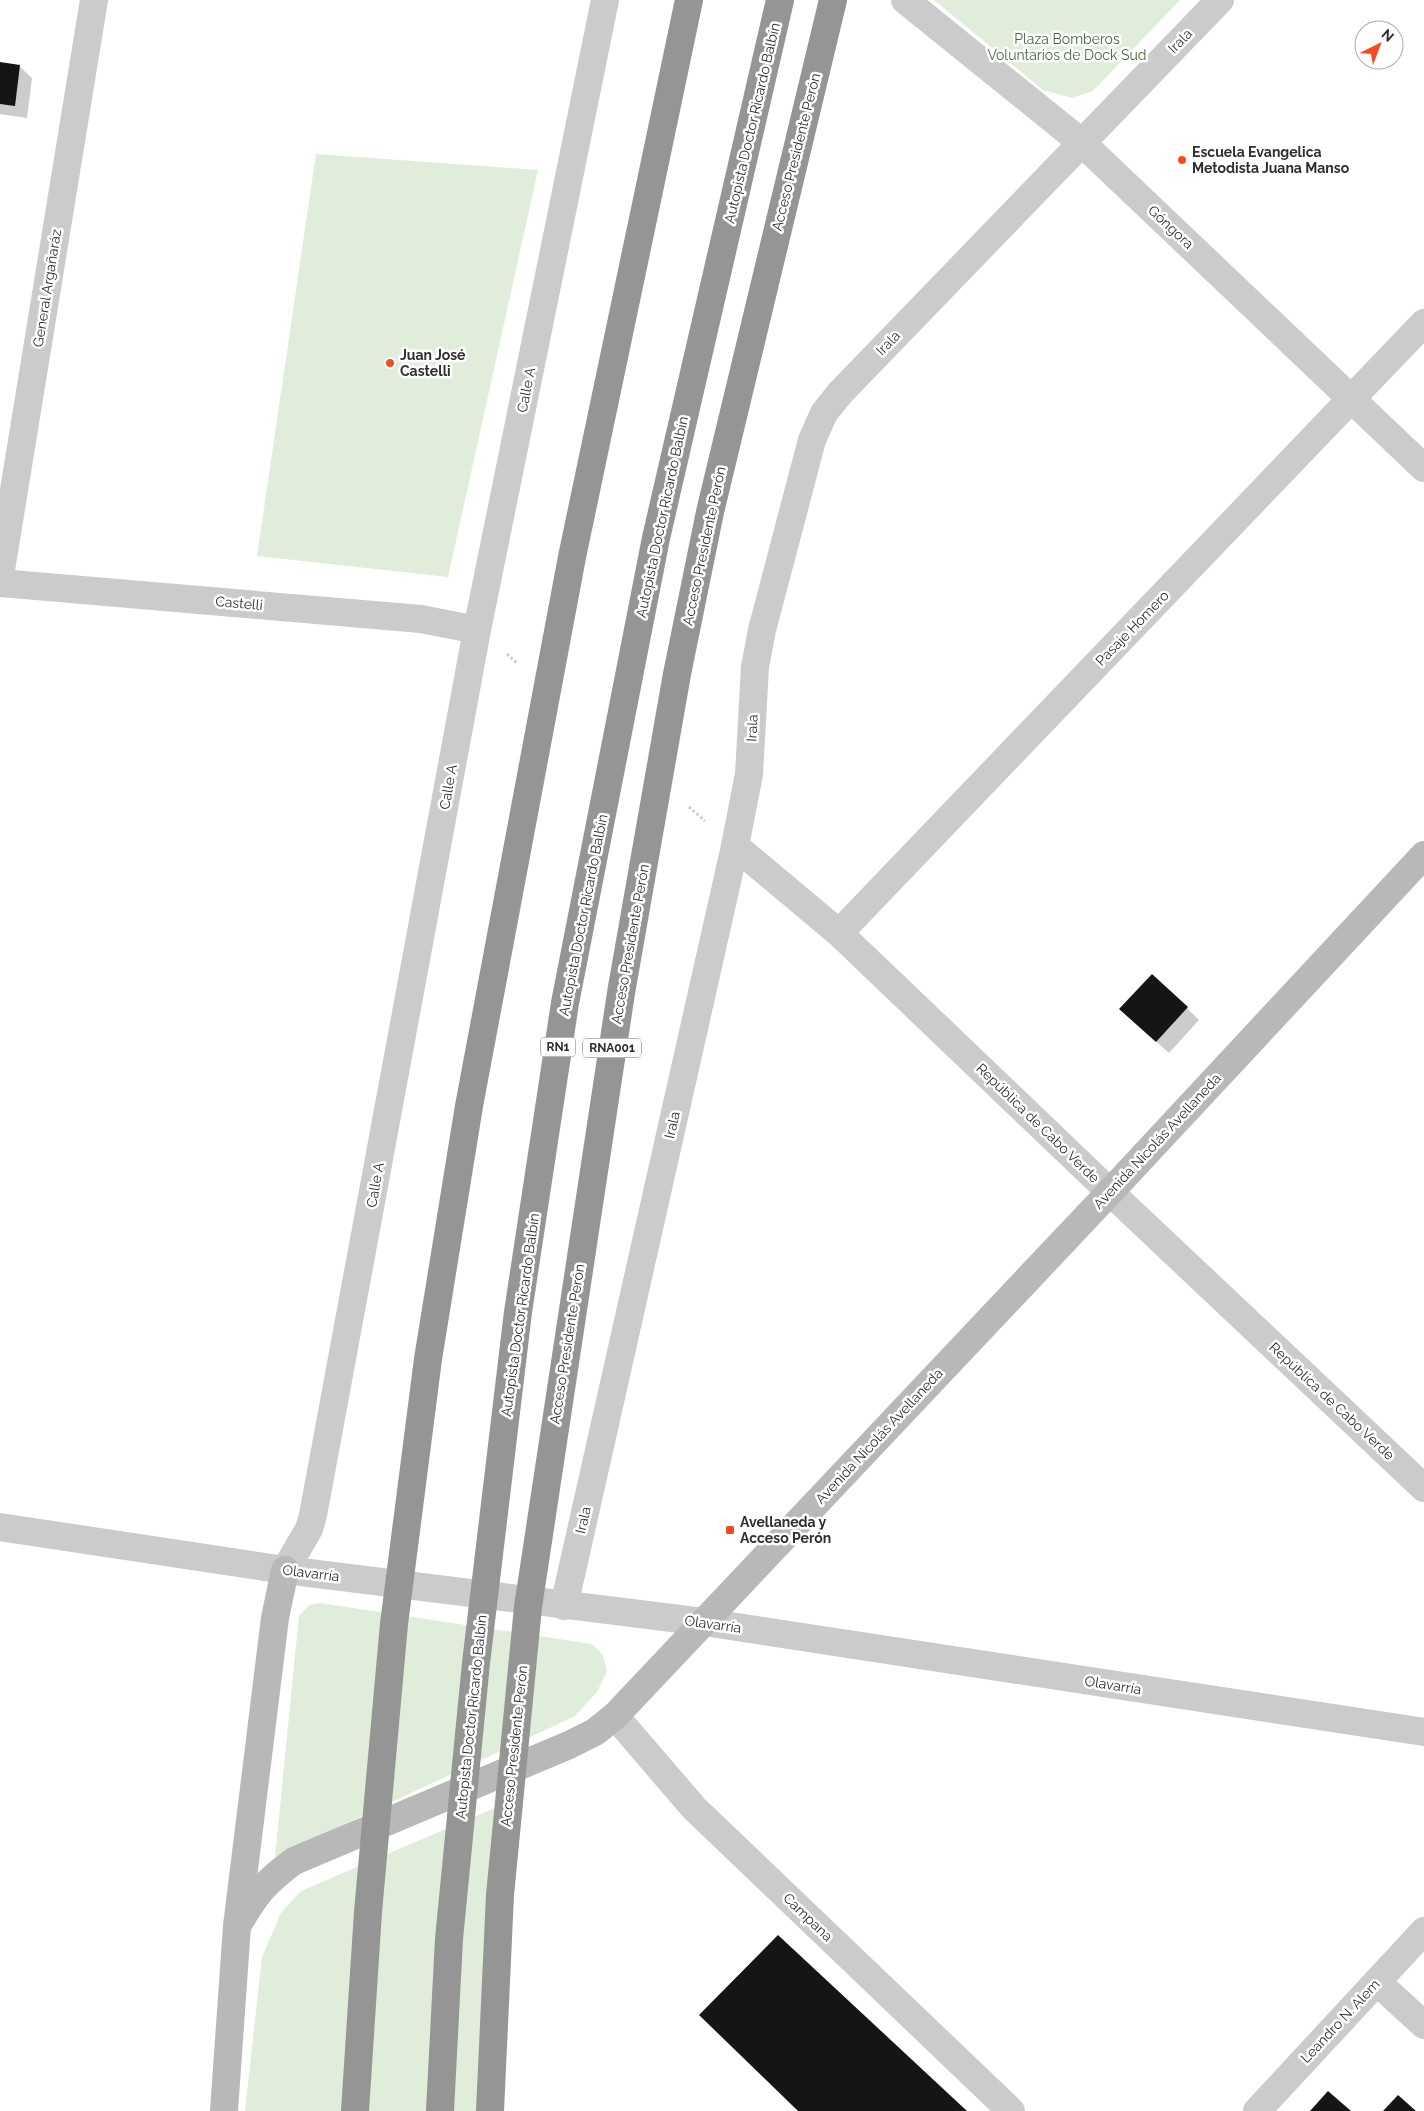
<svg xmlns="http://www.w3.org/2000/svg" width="1424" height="2111" font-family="Raleway,sans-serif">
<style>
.green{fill:#e0eddb}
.shadow{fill:#0003}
.building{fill:#151515}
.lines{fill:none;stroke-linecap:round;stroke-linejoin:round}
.path{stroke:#cbcbcb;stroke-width:3;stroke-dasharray:2.5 2.5;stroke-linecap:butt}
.street{stroke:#cbcbcb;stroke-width:28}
.secondary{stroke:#b8b8b8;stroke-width:28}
.highway-bridge{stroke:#959595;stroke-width:28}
.poi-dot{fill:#f64a20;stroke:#fff;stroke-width:2}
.labels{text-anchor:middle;stroke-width:5;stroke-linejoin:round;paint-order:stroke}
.shield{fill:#fff;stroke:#6d6d6d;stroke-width:1}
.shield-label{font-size:12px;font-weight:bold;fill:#2e2e2e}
.park-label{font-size:14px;fill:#426e37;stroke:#fff}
.street-label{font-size:14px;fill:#2e2e2e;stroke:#fff}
.poi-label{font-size:14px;font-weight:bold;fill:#2e2e2e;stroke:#fff;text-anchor:start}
</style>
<rect width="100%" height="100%" fill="#fff"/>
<g class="green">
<polygon points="934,0 1180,0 1093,91 1072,98 1043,90"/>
<polygon points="316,154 538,170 448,577 257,556"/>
<polygon points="320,1603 592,1644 603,1655 607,1671 597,1692 575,1716 275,1857 299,1616 309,1605"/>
<polygon points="518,1798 503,2111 245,2111 262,1957 281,1913 301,1891"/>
</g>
<g class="shadow">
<polygon points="0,63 19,66 32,78 27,118 0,114"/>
<polygon points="1187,1008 1199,1020 1169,1053 1133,1021"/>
</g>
<g class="building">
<polygon points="0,62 20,65 15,106 0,104"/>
<polygon points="1152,974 1188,1007 1156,1042 1119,1009"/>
<polygon points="778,1935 967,2111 798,2111 699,2015"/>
<polygon points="1328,2091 1351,2111 1310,2111"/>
<polygon points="1398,2095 1416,2111 1383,2111"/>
</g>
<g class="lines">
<g class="path">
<polyline points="507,654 517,663"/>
<polyline points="689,807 705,821"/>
</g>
<g class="street">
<polyline points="905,0 1081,142 1424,468"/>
<polyline points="0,576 94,0"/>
<polyline points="0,583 421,619 477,630"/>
<polyline points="735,846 839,933 1110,1192 1424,1488"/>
<polyline points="839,933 1424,323"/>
<polyline points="0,1527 285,1570 704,1622 1424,1732"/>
<polyline points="285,1570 309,1529 313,1515 477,630 605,0"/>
<polyline points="564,1606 735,846 749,774 755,667 762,630 812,440 824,413 840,393 1220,0"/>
<polyline points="615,1716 694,1808 1011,2111"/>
<polyline points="1377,1982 1424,2025"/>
<polyline points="1257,2111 1424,1931"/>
</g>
<g class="secondary">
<path d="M237 1926C256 1894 264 1883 294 1861L569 1745 595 1732 615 1716 1110 1192 1424 855"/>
<polyline points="224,2111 237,1926 275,1618 285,1570"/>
</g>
<g class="highway-bridge">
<polyline points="355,2111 368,1912 394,1624 428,1359 469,1106 572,557 689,0"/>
<polyline points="440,2111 449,1939 476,1663 518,1312 565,1003 656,538 780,0"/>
<polyline points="490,2111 500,1895 528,1607 621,993 677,674 710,512 833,0"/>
</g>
</g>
<g class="poi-dot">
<circle cx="1182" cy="160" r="5"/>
<circle cx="390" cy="363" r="5"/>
<rect x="725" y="1525" width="10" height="10" rx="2.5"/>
</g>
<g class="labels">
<g class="shield">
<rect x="540.5" y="1037.5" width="35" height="19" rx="4"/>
<rect x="583" y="1038.5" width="58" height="19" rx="4"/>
</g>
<g class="shield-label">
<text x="558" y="1051">RN1</text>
<text x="612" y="1052">RNA001</text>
</g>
<g class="park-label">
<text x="1067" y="44">Plaza Bomberos<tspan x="1067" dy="16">Voluntarios de Dock Sud</tspan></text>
</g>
<g class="street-label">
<text transform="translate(1180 41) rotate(-46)" y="5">Irala</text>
<text transform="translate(752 123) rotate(-77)" y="5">Autopista Doctor Ricardo Balbín</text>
<text transform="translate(796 152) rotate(-76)" y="5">Acceso Presidente Perón</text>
<text transform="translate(1171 227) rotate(43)" y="5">Góngora</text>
<text transform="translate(47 288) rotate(-81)" y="5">General Argañaráz</text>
<text transform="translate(888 343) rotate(-46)" y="5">Irala</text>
<text transform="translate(526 390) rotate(-79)" y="5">Calle A</text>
<text transform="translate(662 517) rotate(-78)" y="5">Autopista Doctor Ricardo Balbín</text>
<text transform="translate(704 546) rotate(-78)" y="5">Acceso Presidente Perón</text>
<text transform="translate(239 603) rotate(5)" y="5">Castelli</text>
<text transform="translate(1132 628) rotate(-46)" y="5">Pasaje Homero</text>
<text transform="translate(752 728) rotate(-87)" y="5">Irala</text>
<text transform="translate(448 787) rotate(-80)" y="5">Calle A</text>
<text transform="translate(583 915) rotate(-79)" y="5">Autopista Doctor Ricardo Balbín</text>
<text transform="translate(630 944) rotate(-80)" y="5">Acceso Presidente Perón</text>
<text transform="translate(1038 1123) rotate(44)" y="5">República de Cabo Verde</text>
<text transform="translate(672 1125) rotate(-77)" y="5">Irala</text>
<text transform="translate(1157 1141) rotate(-47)" y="5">Avenida Nicolás Avellaneda</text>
<text transform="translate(375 1185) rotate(-80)" y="5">Calle A</text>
<text transform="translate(520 1315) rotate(-82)" y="5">Autopista Doctor Ricardo Balbín</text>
<text transform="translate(567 1344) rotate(-81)" y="5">Acceso Presidente Perón</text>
<text transform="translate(1332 1401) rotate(43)" y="5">República de Cabo Verde</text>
<text transform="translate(879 1436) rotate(-47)" y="5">Avenida Nicolás Avellaneda</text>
<text transform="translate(583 1520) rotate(-77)" y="5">Irala</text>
<text transform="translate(311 1573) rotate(7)" y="5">Olavarría</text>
<text transform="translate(713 1624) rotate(8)" y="5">Olavarría</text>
<text transform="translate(1113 1685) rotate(9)" y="5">Olavarría</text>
<text transform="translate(471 1717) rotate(-84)" y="5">Autopista Doctor Ricardo Balbín</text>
<text transform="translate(514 1746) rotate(-84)" y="5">Acceso Presidente Perón</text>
<text transform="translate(808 1917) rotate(44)" y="5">Campana</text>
<text transform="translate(1340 2021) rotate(-47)" y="5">Leandro N. Alem</text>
</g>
<g class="poi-label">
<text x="1192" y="157">Escuela Evangelica<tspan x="1192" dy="16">Metodista Juana Manso</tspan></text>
<text x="400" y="360">Juan José<tspan x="400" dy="16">Castelli</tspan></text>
<text x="740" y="1527">Avellaneda y<tspan x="740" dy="16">Acceso Perón</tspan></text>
</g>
</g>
<g transform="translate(1379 45) rotate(42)"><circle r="24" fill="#ffffff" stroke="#ababab"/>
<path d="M0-4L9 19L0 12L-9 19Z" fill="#f64a20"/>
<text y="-8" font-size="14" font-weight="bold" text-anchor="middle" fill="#2e2e2e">N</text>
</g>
</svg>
